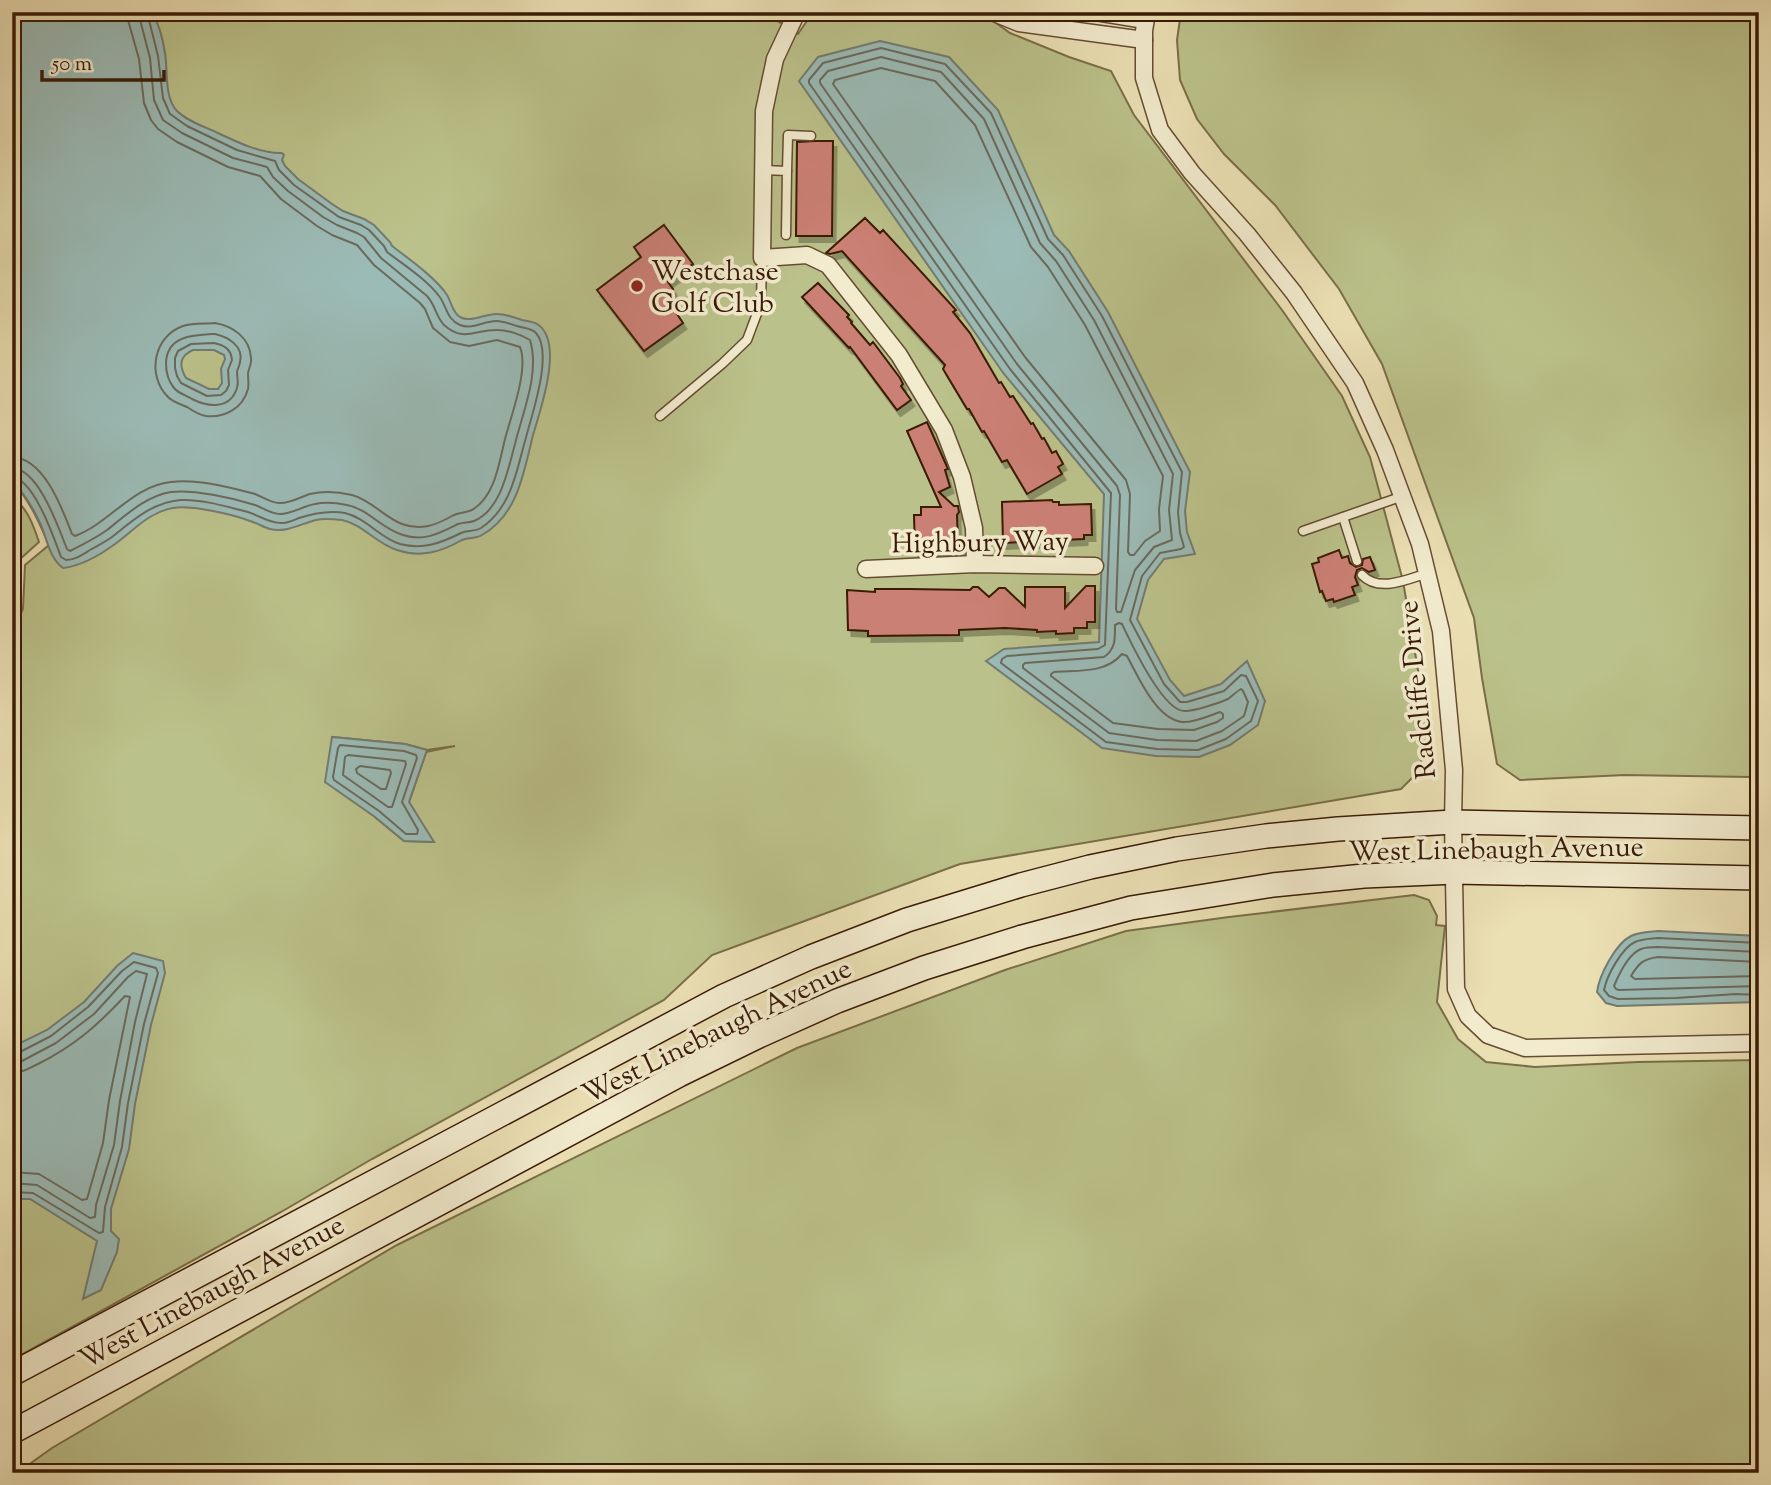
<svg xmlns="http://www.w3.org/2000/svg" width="1771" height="1485" font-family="'Sorts Mill Goudy',serif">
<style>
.green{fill:#bbc18a;stroke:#7a6e48;stroke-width:2;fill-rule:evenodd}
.water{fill:#9bbbb6;stroke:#747b70;stroke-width:2;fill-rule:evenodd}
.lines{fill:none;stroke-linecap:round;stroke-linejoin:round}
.shore{stroke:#6a6a5e;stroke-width:2}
.building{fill:#cb8074;stroke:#3a1a06;stroke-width:2;filter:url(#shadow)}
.service-casing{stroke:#664c32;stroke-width:11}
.minor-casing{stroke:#664c32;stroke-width:19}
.secondary-casing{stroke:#3a1a06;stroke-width:26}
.service{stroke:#f2ebce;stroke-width:8}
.minor{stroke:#f2ebce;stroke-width:16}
.secondary{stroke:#f2ebce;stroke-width:23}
.poi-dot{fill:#8f2418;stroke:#f2ebce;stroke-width:2.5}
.labels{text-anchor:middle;stroke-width:7;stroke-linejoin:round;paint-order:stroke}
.poi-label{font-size:28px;fill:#3a1a06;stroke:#f2ebce;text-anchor:start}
.street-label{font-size:28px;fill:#3a1a06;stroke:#f2ebce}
</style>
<defs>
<filter id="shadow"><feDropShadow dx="3.5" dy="6" stdDeviation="0" flood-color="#0004"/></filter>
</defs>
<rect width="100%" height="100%" fill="#ebe0b4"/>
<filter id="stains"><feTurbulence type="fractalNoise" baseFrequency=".00286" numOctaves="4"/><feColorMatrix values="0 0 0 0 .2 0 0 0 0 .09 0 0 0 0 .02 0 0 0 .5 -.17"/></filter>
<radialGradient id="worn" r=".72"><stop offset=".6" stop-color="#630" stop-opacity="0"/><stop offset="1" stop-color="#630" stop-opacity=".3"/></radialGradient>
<g class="green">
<path d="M12 12H778L776 20 798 34 813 12H981L1010 33 1069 57 1111 71 1134 115 1282 310 1342 396 1370 457 1403 581 1429 736 1418 772 1401 789 960 864 712 955 664 1000 372 1159 281 1212 12 1360V631L23 609 25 565 49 545C39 522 29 499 12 481ZM333 737 405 744 427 750 455 746 426 752 409 802 433 842 404 841 375 817Z"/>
<polygon points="1181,12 1759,12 1759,773 1750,777 1625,775 1520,780 1497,764 1482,678 1474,618 1382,364 1339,289 1275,205 1224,154 1197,119 1180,80 1177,40"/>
<path d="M12 498C27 506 34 527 39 542L18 561 15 606 12 612Z"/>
<polygon points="1414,895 1429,900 1437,916 1436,925 1445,926 1437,1002 1458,1039 1486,1062 1535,1067 1638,1062 1759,1060 1759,1473 17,1473 52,1448 397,1245 797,1048 1005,970 1126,931 1229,917"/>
</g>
<g class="water">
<path d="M12 12H152C159 24 163 40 165 53 168 70 164 98 177 111 188 122 206 127 220 134 237 142 262 154 282 153L284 155 282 160 285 166 298 179 332 204 343 211 364 219 374 225 390 242 392 246C408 258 437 279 447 295 452 303 452 312 460 317 471 323 484 314 496 314 505 314 514 317 522 320 526 321 533 322 537 324 565 341 540 411 533 435 524 471 518 515 482 535 476 539 469 537 462 540 441 552 420 558 397 550 377 544 362 524 342 520 333 519 324 518 316 520 300 524 286 533 270 529 263 527 257 523 250 521 232 514 191 505 173 508 149 512 133 531 115 544 100 555 81 566 63 568 49 558 47 538 40 523 33 508 24 493 12 481ZM193 350H214L224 355 225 359 221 369 222 383 218 389H209L186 378C179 366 179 356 193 350Z"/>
<polygon points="880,41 949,57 998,110 1054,235 1069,251 1108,312 1190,472 1185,511 1187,532 1195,554 1164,559 1148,580 1137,619 1170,680 1184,696 1221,684 1247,661 1265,701 1258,725 1230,745 1199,757 1156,756 1102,748 986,661 1004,649 1099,642 1104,494 1004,374 799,81 818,57"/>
<polygon points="332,737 405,744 427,750 409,802 434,842 404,841 375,817 325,782"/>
<path d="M1658 931 1759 936V1002L1617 1006 1606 1003 1597 992C1599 976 1615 944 1631 936 1639 932 1648 932 1658 931Z"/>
<polygon points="133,953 163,961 165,973 151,1025 135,1104 129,1149 111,1209 111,1231 119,1239 117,1252 101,1290 83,1299 97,1241 30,1199 12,1199 12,1049 18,1044 47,1030 84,1002 117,966"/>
</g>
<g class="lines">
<g class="shore">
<polygon points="881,48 945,64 991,113 1048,239 1063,255 1102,316 1182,472 1178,512 1180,533 1184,547 1181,549 1160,553 1142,576 1130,620 1164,684 1180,702 1187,702 1224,691 1241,675 1246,676 1258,701 1251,721 1226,739 1198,750 1157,749 1106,742 1001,663 1002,659 1007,656 1098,649 1105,645 1111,493 1010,369 809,83 809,80 823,63"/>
<polygon points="881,57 941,72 984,119 1040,243 1056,261 1094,320 1173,474 1169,510 1172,540 1154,547 1135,570 1121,612 1117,612 1116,609 1120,495 1117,486 1017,364 820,83 820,80 828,71"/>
<polygon points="881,68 935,81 975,125 1031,247 1048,267 1085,325 1163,476 1159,509 1160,531 1145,541 1134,555 1130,555 1128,552 1130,494 1126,480 1025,357 833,84 835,80"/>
<path d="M215 323C233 326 250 338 251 358 252 363 249 368 248 373 248 379 249 384 248 389 243 408 225 418 206 416 199 415 193 411 187 407 180 404 173 402 168 397 146 375 154 336 183 326 193 323 205 324 215 323Z"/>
<path d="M215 334C228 337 244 346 240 362 240 365 237 370 237 372 237 378 239 382 237 388 230 410 208 407 192 399 186 395 179 394 174 388 168 381 166 372 166 363 167 335 194 335 215 334Z"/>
<path d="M214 343C224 345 231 349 232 360L228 370 229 385 226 391 221 395 207 396 181 383 177 376 175 368V358L178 351 191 344Z"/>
<path d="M12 457C44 458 62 508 72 534L75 536C110 523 132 486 171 482 198 479 228 487 255 494 263 497 271 503 279 503 289 504 300 497 310 494 323 491 339 492 352 495 371 500 384 517 402 524 421 531 436 525 452 516 459 512 466 513 472 510 495 497 499 463 505 439 511 416 529 369 520 347L497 340 469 346 450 342 433 328 425 309 420 303 374 265 357 245 332 235 317 226 281 199 260 176 228 167 177 142 158 129 151 120 144 103 139 59 128 20V12"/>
<path d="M12 468C39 469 58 527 67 549L70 551C82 545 96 538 107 530 126 515 146 496 171 492 193 489 233 498 255 505 263 508 271 514 280 514 292 514 303 506 315 504 325 502 337 503 347 505 368 509 382 529 403 535 424 542 440 533 458 524 464 522 469 523 474 521 501 510 508 469 515 444 523 411 540 373 530 340 522 335 508 330 498 330 476 329 464 343 444 325 436 317 436 306 427 296L381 258 364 237 357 233 337 225 323 217 288 191 273 177 267 167 233 158 182 133 163 120 154 100 150 58 138 12"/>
<path d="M12 477C34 479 54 538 61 557L66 560C75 560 82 555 90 550 97 546 105 542 112 537 133 520 153 502 181 500 202 499 228 507 248 512 260 516 271 524 283 523 288 523 294 520 299 518 314 513 328 510 345 513 366 518 380 538 400 544 423 550 441 543 461 533 467 530 474 532 481 528 511 508 516 473 525 441 531 417 554 353 536 333 532 328 523 328 517 326 510 324 503 321 496 321 484 321 472 330 460 325 446 319 447 306 439 296 426 279 404 265 387 252L384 246 369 230 361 225 339 217 294 185 279 170 275 161 237 150 187 126 170 114 163 98 158 56 147 12"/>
<path d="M1119 623 1122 624C1131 643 1163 712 1185 711 1195 711 1219 703 1228 699 1232 696 1236 692 1241 689L1243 691 1248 702 1244 716 1222 731 1196 741 1157 740 1109 733 1023 668V665L1025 663 1104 657C1116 649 1115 638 1115 625Z"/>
<path d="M1122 654 1127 656C1138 676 1156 719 1182 722 1194 723 1208 716 1220 712L1223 714V718L1217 722 1194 730 1158 729 1113 723 1051 676V674L1054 672C1078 670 1105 674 1122 654Z"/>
<polygon points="340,745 404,751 416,755 417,758 402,802 418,830 417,834 406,834 379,811 334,780 333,777 338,748"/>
<polygon points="348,755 405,761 406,764 392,807 388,807 343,775 345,757"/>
<polygon points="360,766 390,770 391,773 386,789 381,789 357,773 356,769"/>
<path d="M1759 943 1658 938C1650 939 1642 939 1635 942 1622 948 1607 975 1604 990L1609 996 1618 999 1676 998 1736 994 1759 995"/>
<path d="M1759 952 1658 947C1652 947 1646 947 1641 949 1628 954 1619 974 1614 986L1616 989 1619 990 1759 986"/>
<path d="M1759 962 1658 957C1643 959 1639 963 1631 976L1635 979 1759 976"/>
<polyline points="12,1054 18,1053 51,1036 88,1007 122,971 134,962 156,968 158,973 144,1024 128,1103 122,1147 105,1207 103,1232 99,1233 33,1193 12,1192"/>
<polyline points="12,1063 22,1061 56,1043 94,1014 128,977 136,971 147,974 135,1022 120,1101 114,1145 96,1205 95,1217 90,1218 37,1185 12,1183"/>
<path d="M12 1073C23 1073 29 1068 38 1064 74 1046 97 1026 125 996L130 997 109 1100 103 1143 87 1199 82 1200 39 1174 12 1172"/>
</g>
</g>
<g class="building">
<polygon points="815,141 833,141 832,236 796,236 797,142"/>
<polygon points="865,218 880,233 883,230 956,310 953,312 970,333 999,383 1001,382 1010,397 1013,396 1031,424 1033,423 1042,439 1044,438 1052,453 1056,451 1063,464 1058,467 1062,474 1027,494 1007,460 1002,462 984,431 982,432 969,409 967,409 943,369 945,365 842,251 830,254 826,253"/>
<polygon points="664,225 693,264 668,282 673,289 671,305 683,323 644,351 597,290 641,257 634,247"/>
<polygon points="818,283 849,315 847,317 852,322 851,323 870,345 873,342 900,378 903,384 901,386 911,400 897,410 850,347 849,348 802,297"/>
<polygon points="927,422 948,469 945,470 950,487 939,492 954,506 958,506 959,512 957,515 958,542 955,537 955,541 964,550 915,552 914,515 921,515 921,507 941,507 907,431"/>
<polygon points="1052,500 1053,502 1059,502 1059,505 1091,504 1092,535 1084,535 1084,539 1062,540 1060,542 1023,542 1003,543 1002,502"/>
<polygon points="1339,550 1342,558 1348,556 1350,563 1356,567 1362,565 1363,559 1370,557 1375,570 1369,572 1362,568 1357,570 1355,577 1358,585 1352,587 1355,595 1334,602 1333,599 1326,601 1322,591 1320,592 1312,564 1319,562 1318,558"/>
<polygon points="1086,586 1095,586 1095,622 1087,622 1087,628 1074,628 1074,633 1056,634 1056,631 1037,632 1037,630 1005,628 959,630 959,635 868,636 868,631 848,630 847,590 875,592 875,589 909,589 970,590 973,587 978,587 989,597 999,588 1005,588 1025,607 1025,587 1065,587 1065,608"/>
</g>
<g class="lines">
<defs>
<g id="service">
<polyline points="763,170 787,171 786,235"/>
<polyline points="787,171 788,135 811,136"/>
<polyline points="660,416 722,364 747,340 761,303 762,258"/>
<polyline points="1343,517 1357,561"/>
<polyline points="1303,531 1403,496"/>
<path d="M1362 575C1379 593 1408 579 1428 573"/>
</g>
<g id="minor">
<polyline points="797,12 775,59 764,111 762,258 807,255 828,265 899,355 944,430 962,477 974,528 975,564"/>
<polyline points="992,12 1019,23 1144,40"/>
<polyline points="1096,12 1145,20"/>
<polyline points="1147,12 1144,31 1144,78 1160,130 1192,173 1247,234 1294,293 1355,383 1385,450 1420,544 1441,631 1454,770 1453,822 1456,989 1468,1016 1488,1035 1525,1048 1759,1043"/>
<polyline points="866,569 975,564 1095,566"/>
</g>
<g id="secondary">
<polyline points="12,1374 724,996 811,957 907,920 1021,885 1090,867 1177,849 1266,836 1338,829 1453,822 1759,828"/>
<polyline points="12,1432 679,1075 759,1036 837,1001 924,968 1022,937 1131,908 1273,885 1364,876 1455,872 1759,878"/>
</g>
</defs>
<use href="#service" class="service-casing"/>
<use href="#minor" class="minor-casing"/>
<use href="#secondary" class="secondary-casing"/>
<use href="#service" class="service"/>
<use href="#minor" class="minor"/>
<use href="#secondary" class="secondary"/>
</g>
<circle class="poi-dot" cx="637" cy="286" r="7"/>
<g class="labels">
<g class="poi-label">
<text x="651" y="280">Westchase<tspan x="651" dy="32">Golf Club</tspan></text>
</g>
<g class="street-label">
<text transform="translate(980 541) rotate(-1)" y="10">Highbury Way</text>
<text transform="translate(1416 690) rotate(-96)" y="10">Radcliffe Drive</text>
<text transform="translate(1496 848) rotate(-1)" y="10">West Linebaugh Avenue</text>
<text transform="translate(716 1030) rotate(-26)" y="10">West Linebaugh Avenue</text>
<text transform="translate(211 1291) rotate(-28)" y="10">West Linebaugh Avenue</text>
</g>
</g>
<rect width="1771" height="1485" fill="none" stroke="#ebe0b4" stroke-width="42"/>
<rect x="14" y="14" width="1743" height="1457" fill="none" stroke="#3a1a06" stroke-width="3.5"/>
<rect x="21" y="21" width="1729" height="1443" fill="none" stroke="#3a1a06" stroke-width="2"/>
<path d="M42 70v10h122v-10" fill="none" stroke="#3a1a06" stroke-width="3.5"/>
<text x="52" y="70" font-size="21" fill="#3a1a06" stroke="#f2ebce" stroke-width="5" paint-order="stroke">50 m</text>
<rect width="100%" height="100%" filter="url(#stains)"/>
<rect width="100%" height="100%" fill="url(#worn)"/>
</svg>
